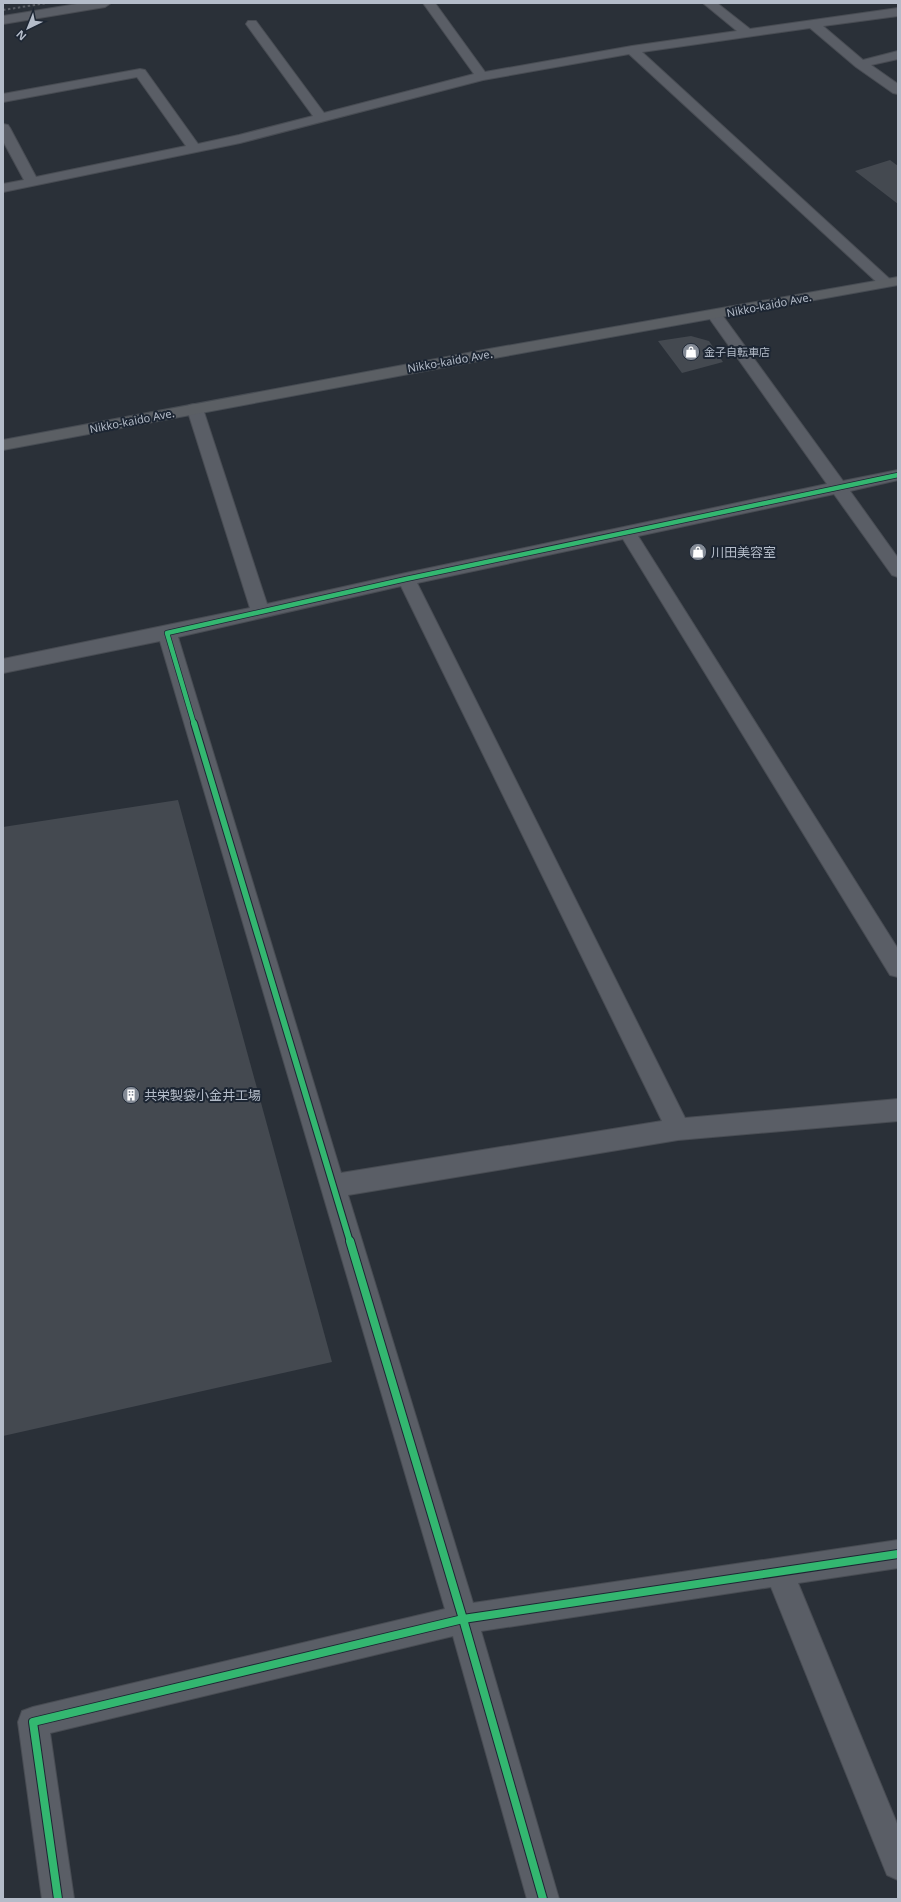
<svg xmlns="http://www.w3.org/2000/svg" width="901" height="1902" font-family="'Noto Sans','Noto Sans JP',sans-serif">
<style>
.building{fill:#444950}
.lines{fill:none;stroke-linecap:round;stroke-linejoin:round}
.minor-casing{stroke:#484c53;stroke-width:2}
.trunk-casing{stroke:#474c53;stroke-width:2}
.minor{fill:#5a5e66;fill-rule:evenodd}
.trunk{fill:#5b5f64;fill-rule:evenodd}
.rail{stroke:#595d64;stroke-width:2;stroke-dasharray:2.5 2.5;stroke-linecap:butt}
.cycleway-far2-casing{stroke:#1d2633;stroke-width:6}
.cycleway-far1-casing{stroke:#1d2633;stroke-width:8}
.cycleway-casing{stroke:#1d2633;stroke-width:10}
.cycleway-far2{stroke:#33b770;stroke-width:4.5}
.cycleway-far1{stroke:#33b770;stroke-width:6}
.cycleway{stroke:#33b770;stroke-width:8}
.labels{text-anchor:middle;stroke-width:4;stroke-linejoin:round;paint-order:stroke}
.far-street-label{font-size:11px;fill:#b4bcc9;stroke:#1d2633}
.far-poi-label{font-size:11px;fill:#b4bcc9;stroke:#1d2633;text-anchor:start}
.poi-label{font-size:13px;fill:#b4bcc9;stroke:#1d2633;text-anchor:start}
</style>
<rect width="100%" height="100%" fill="#2a3038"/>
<g class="building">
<polygon points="890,160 898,166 898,204 855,171"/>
<polygon points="691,336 709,341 723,362 682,373 658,341"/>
<polygon points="178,800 332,1362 3,1436 3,827"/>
</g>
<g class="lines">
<defs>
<g id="minor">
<polygon points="83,3 111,3 105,7 3,24 3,16"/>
<polygon points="423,3 435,3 485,72 632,46 737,31 703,3 717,3 750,29 898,8 898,16 823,26 863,60 898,51 898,59 871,65 898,84 898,94 893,93 856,67 810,28 642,52 894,283 891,286 881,286 629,54 483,80 240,143 3,192 3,184 24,180 3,141 3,124 8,125 10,128 36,177 186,146 137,77 3,102 3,94 140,69 145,70 198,144 239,135 313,116 246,24 248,21 256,21 324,113 474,74"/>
<path d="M715 310 720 312 843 481 898 470V480L850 491 898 558V577L892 575 834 494 638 536 898 949V977L890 975 623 539 417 583 685 1118 898 1099V1121L678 1140 348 1195 473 1603 898 1540V1568L798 1583 898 1826V1880L887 1875 771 1587 481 1631 559 1899H527L453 1636 50 1733 74 1899H42L18 1722 22 1711 33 1707 445 1609 160 641 3 673V659L250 608 187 409 189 405 195 404 201 405 203 409 267 604 406 573 827 484 707 315 710 312ZM401 586 662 1121 341 1173 178 637Z"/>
</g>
<polygon id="trunk" points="898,277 898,285 489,359 3,450 3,440 489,349"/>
</defs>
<use href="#minor" class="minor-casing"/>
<use href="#trunk" class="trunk-casing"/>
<use href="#minor" class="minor"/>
<use href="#trunk" class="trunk"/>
<polyline class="rail" points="3,10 47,3"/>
<defs>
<polyline id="cycleway-far2" points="194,724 167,633 406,579 898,475"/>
<polyline id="cycleway-far1" points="194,723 350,1242"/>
<g id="cycleway">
<polyline points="350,1241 463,1619 543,1899"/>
<polyline points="58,1899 33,1722 463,1619 898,1554"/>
</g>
</defs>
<use href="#cycleway-far2" class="cycleway-far2-casing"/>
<use href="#cycleway-far1" class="cycleway-far1-casing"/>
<use href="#cycleway" class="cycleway-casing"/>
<use href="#cycleway-far2" class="cycleway-far2"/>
<use href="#cycleway-far1" class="cycleway-far1"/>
<use href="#cycleway" class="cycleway"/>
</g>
<defs>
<symbol id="shop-disc" viewBox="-11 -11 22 22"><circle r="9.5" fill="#848b96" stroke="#1d2633"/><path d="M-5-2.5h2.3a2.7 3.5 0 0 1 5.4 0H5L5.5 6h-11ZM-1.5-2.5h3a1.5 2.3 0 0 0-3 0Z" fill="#fff"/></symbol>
<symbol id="building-disc" viewBox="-11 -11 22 22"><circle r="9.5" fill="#848b96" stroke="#1d2633"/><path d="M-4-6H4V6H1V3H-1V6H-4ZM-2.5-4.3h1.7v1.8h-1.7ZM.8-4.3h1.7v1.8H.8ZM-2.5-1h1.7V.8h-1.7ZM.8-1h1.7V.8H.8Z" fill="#fff"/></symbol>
</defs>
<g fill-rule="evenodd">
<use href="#shop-disc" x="681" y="342" width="20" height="20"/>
<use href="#shop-disc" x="688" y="542" width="20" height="20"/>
<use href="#building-disc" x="121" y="1085" width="20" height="20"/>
</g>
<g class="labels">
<g class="far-street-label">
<text transform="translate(769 305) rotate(-11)" y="4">Nikko-kaido Ave.</text>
<text transform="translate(450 361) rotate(-10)" y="4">Nikko-kaido Ave.</text>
<text transform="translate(132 421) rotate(-11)" y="4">Nikko-kaido Ave.</text>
</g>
<g class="far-poi-label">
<text x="704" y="356">金子自転車店</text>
</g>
<g class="poi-label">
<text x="711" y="557">川田美容室</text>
<text x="144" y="1100">共栄製袋小金井工場</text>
</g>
</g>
<rect width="901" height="1902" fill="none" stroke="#b4bcc9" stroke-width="8"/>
<g transform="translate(28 28) rotate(223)" stroke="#1d2633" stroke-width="3" paint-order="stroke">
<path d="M0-3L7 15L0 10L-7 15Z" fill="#b4bcc9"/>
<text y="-6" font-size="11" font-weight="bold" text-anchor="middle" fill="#b4bcc9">N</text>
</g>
</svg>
